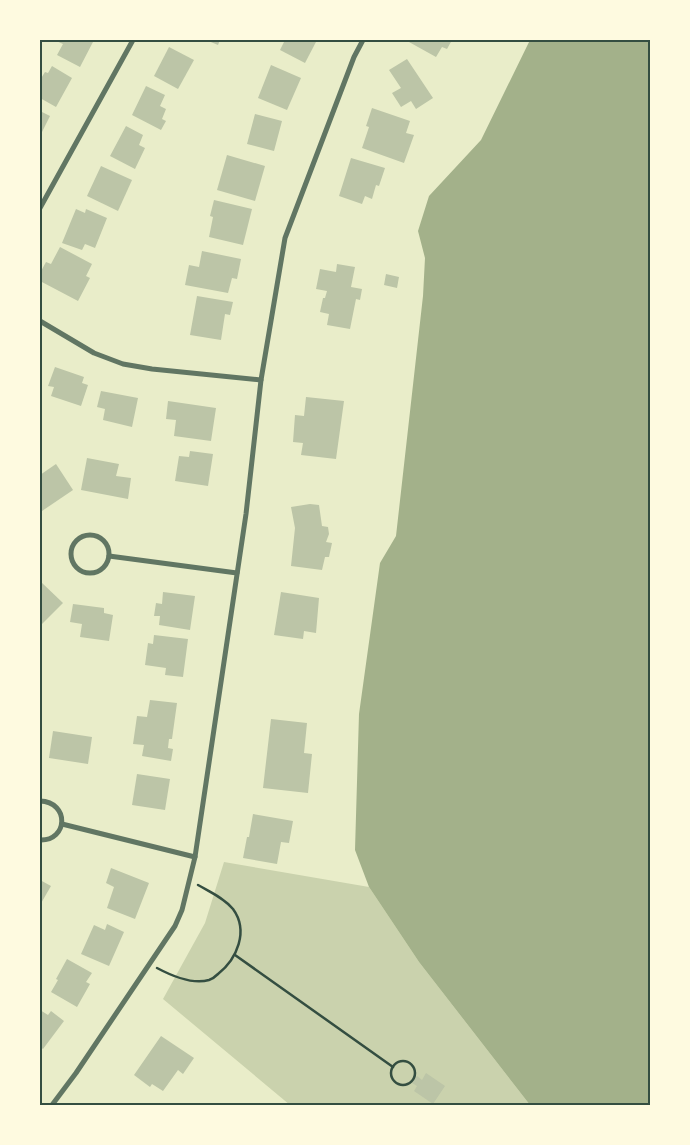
<svg xmlns="http://www.w3.org/2000/svg" width="690" height="1145" font-family="'PT Sans',sans-serif">
<style>
.green{fill:#cad2ad}
.water{fill:#a3b18a}
.building{fill:#bcc5a7}
.lines{fill:none;stroke-linecap:round;stroke-linejoin:round}
.path{stroke:#344e41;stroke-width:2.5}
.minor{stroke:#617663;stroke-width:5}
.neatline{fill:none;stroke:#344e41;stroke-width:2}
</style>
<rect width="100%" height="100%" fill="#e9edc9"/>
<polygon class="green" points="224,862 369,887 419,962 530,1105 290,1105 163,999 205,923"/>
<polygon class="water" points="530,40 650,40 650,1105 530,1105 419,962 369,887 355,850 359,714 380,563 396,536 423,296 425,258 418,231 429,196 481,140"/>
<g class="building">
<polygon points="54,40 94,40 80,67 57,55 63,44"/>
<polygon points="206,40 220,40 218,45"/>
<polygon points="285,40 317,40 305,63 280,50"/>
<polygon points="409,40 452,40 447,49 442,47 436,57 409,42"/>
<polygon points="169,47 194,60 178,89 154,76"/>
<polygon points="407,59 433,98 416,109 411,101 401,107 392,93 401,88 389,70"/>
<polygon points="271,65 301,78 287,110 258,98"/>
<polygon points="52,66 72,78 56,107 40,98 40,80 45,72 48,73"/>
<polygon points="146,86 165,95 160,106 166,109 162,119 166,121 161,130 132,115"/>
<polygon points="372,108 410,121 406,133 414,135 404,163 362,148 369,127 366,126"/>
<polygon points="40,111 50,116 40,136"/>
<polygon points="255,114 282,121 274,151 247,144"/>
<polygon points="126,126 143,135 139,145 145,148 135,169 110,156"/>
<polygon points="227,155 265,166 255,201 217,190"/>
<polygon points="351,158 385,168 379,186 376,185 372,199 365,196 362,204 339,196"/>
<polygon points="101,166 132,180 118,211 87,196"/>
<polygon points="214,200 252,209 243,245 209,237 213,217 210,216"/>
<polygon points="76,209 85,213 86,209 107,218 95,248 85,244 82,250 62,243"/>
<polygon points="60,247 92,264 86,276 90,278 78,301 40,281 40,273 46,262 51,264"/>
<polygon points="202,251 241,259 237,279 232,278 228,293 185,285 189,265 199,267"/>
<polygon points="337,264 355,267 351,287 362,289 360,300 356,299 350,329 327,325 329,314 320,312 323,298 325,298 327,291 316,289 320,269 336,272"/>
<polygon points="386,274 399,277 397,288 384,285"/>
<polygon points="197,296 233,302 230,315 225,314 221,340 190,335"/>
<polygon points="55,367 84,377 82,383 88,385 81,406 51,396 54,387 48,386"/>
<polygon points="101,391 138,398 132,427 103,420 105,409 97,407"/>
<polygon points="306,397 344,401 336,459 301,455 303,443 293,442 295,415 304,416"/>
<polygon points="168,401 216,408 211,441 174,436 176,420 166,419"/>
<polygon points="190,451 213,454 208,486 175,481 179,456 189,457"/>
<polygon points="87,458 119,464 116,476 131,478 128,499 81,490"/>
<polygon points="56,464 73,490 42,511 40,508 40,475"/>
<polygon points="310,504 319,505 322,526 328,527 329,534 326,542 332,543 329,557 325,557 322,570 291,566 295,528 291,507"/>
<polygon points="40,581 63,603 40,626"/>
<polygon points="163,592 195,596 190,630 159,625 160,616 154,616 156,603 162,604"/>
<polygon points="281,592 319,598 316,633 304,631 303,639 274,635"/>
<polygon points="73,604 104,608 104,613 113,615 109,641 80,637 82,624 70,622"/>
<polygon points="154,635 188,639 183,677 165,675 166,668 145,665 148,643 153,644"/>
<polygon points="150,700 177,703 172,739 169,739 168,748 173,749 171,761 142,756 144,745 133,744 137,716 147,717"/>
<polygon points="271,719 307,723 304,753 312,754 308,793 263,788"/>
<polygon points="53,731 92,737 88,764 49,758"/>
<polygon points="137,774 170,779 165,810 132,805"/>
<polygon points="253,814 293,821 289,843 281,842 277,864 243,858 247,837 249,837"/>
<polygon points="111,868 149,883 135,919 107,908 114,887 106,883"/>
<polygon points="40,880 51,886 40,905"/>
<polygon points="107,924 124,932 109,966 81,954 94,925 105,930"/>
<polygon points="67,959 92,973 86,982 90,984 77,1007 51,992 58,980 56,979"/>
<polygon points="40,1010 48,1015 51,1011 64,1021 43,1049 40,1047"/>
<polygon points="161,1036 194,1058 183,1074 178,1070 163,1091 152,1084 150,1087 134,1075"/>
<polygon points="426,1073 445,1086 433,1104 414,1091 417,1086 412,1083 417,1076 422,1080"/>
</g>
<g class="lines">
<g class="path">
<polyline points="235,955 393,1067"/>
<path d="M157 968C172 976 192 985 209 980 212 979 216 976 218 974 237 959 249 931 233 909 224 898 210 892 198 885"/>
<circle cx="403" cy="1073" r="12"/>
</g>
<g class="minor">
<polyline points="40,208 133,40"/>
<polyline points="40,321 94,353 123,364 152,369 261,380"/>
<circle cx="90" cy="554" r="19"/>
<polyline points="109,556 237,573"/>
<path d="M40 801C70 802 68 841 40 840"/>
<polyline points="62,824 195,857"/>
<polyline points="52,1105 76,1073 175,926 182,910 195,857 246,514 261,380 285,238 354,57 363,40"/>
</g>
</g>
<rect width="690" height="1145" fill="none" stroke="#fefae0" stroke-width="82"/>
<rect x="41" y="41" width="608" height="1063" class="neatline"/>
</svg>
